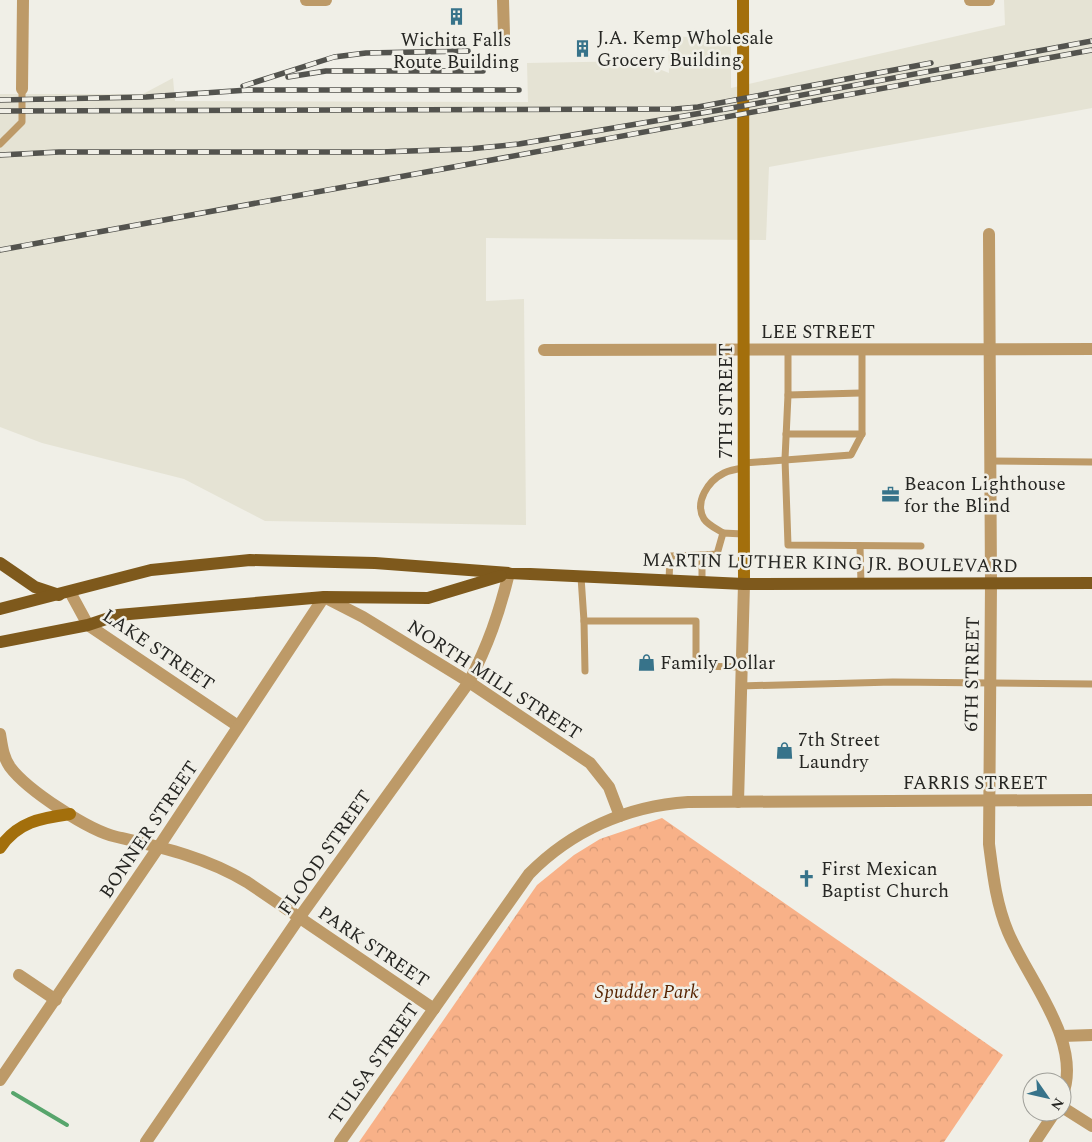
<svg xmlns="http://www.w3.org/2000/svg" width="1092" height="1142" font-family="Spectral,serif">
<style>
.built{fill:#e5e3d4}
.park{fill:url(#park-crowns)}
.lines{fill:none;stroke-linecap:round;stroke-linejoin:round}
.stream{stroke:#57a56c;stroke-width:4}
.lane{stroke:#bd9a68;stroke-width:7}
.street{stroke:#bd9a68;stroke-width:12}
.secondary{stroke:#a36f0c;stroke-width:12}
.primary{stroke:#7e591c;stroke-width:12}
.rail-casing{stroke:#53534e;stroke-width:5.5}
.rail{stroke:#f0efe7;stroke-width:4;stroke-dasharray:11;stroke-linecap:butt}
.labels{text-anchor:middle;stroke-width:5;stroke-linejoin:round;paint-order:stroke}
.poi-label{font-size:19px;fill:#262623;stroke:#f0efe7;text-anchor:start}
.street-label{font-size:19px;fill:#262623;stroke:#f0efe7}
.park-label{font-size:19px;font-style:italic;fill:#562400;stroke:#f0efe7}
</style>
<defs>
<pattern id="park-crowns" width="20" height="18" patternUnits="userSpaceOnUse" patternTransform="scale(1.25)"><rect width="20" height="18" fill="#f8b188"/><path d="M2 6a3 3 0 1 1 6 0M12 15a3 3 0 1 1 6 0" fill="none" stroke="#d49875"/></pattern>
</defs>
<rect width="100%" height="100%" fill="#f0efe7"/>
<polygon class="built" points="1004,0 1092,0 1092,108 769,167 766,240 486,238 486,301 524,299 526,525 265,521 184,479 42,443 0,427 0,94 143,94 173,78 175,101 528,102 527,63 639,61 669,73 668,36 731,39 731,88 1005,25"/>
<polygon class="park" points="662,818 1003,1055 944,1142 359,1142 537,885 574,855 600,839"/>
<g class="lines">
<polyline class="stream" points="13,1093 67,1125"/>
<g class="lane">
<polyline points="0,144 22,122 22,89"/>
<polyline points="788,350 788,395 861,393"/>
<polyline points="788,395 785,459 788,545 921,546"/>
<polyline points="786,434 862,434"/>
<polyline points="990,461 1092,462"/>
<polyline points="744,463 851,455 862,434 862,350"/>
<path d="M723 533C717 529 708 525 704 519 694 502 708 481 724 473 730 470 737 469 744 468"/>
<polyline points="860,546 861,584"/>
<polyline points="702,555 717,554 723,533 743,534"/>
<polyline points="581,577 584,621 696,621 696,666 740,667"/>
<polyline points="669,581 670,556 702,555 702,582"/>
<polyline points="584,621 585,671"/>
<polyline points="740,686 893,682 1092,684"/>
</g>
<g class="street">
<polyline points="306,0 326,0"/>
<polyline points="503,0 504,34"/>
<polyline points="970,0 989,0"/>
<polyline points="22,89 23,0"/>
<path d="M989 234 991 583 989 844C993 875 996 903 1008 932 1028 980 1084 1043 1062 1097"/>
<polyline points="544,350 1092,349"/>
<polyline points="70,592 88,625 238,726"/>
<path d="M0 734C2 746 3 757 10 767 27 790 89 831 117 837 164 848 205 857 247 882L434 1009"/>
<polyline points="738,802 744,584"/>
<polyline points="19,975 56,1000"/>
<polyline points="1062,1036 1092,1035"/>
<polyline points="0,1080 160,845 324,597 363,617 469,682 590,763 609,787 620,816"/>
<polyline points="1062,1107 1092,1126"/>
<path d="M146 1142 299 918 469 682C488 645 499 614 509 573"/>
<path d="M340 1142 529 874C571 831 627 806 688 802L1092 800"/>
<polyline points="1035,1142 1055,1112"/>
</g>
<g class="secondary">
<polyline points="743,0 744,584"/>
<path d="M0 848C17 822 41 818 70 814"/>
</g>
<g class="primary">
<polyline points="0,563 35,587 59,595"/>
<polyline points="0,609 151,570 250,560 375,563 509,573 744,584 1092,583"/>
<polyline points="0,642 88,625 118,615 324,597 428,598 501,576"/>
</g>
<defs>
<g id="rail">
<polyline points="288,77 326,71 483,71"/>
<polyline points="243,86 334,57 366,53 468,51"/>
<polyline points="0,100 146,97 248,90 519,90"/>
<polyline points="0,111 675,109 698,107 931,63"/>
<polyline points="0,155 59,152 380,152 469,149 519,144 743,106 1092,41"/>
<polyline points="0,250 1092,50"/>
</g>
</defs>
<use href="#rail" class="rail-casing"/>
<use href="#rail" class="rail"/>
</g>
<defs>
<symbol id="building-bare" viewBox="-9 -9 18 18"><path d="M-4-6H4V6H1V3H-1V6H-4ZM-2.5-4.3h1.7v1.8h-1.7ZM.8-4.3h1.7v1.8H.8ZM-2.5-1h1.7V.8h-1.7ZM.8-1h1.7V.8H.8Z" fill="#37738a" stroke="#f0efe7" stroke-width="2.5" paint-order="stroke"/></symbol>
<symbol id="office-bare" viewBox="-9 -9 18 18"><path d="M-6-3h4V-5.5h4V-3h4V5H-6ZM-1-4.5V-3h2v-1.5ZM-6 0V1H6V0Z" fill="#37738a" stroke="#f0efe7" stroke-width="2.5" paint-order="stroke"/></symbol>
<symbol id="shop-bare" viewBox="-9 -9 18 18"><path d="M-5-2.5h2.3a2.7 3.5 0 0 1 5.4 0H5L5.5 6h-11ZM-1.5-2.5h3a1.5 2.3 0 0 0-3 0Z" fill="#37738a" stroke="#f0efe7" stroke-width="2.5" paint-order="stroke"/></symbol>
<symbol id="church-bare" viewBox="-9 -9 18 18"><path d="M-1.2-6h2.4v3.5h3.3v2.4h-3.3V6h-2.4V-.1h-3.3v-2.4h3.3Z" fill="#37738a" stroke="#f0efe7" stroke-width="2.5" paint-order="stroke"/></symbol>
</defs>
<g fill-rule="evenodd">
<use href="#building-bare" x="444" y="4" width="25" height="25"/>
<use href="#building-bare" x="570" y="36" width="25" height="25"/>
<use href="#office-bare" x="878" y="482" width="25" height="25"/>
<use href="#shop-bare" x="634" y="650" width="25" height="25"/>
<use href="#shop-bare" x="772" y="738" width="25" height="25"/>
<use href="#church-bare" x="794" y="866" width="25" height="25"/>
</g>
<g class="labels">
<g class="poi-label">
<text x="597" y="44">J.A. Kemp Wholesale<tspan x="597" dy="22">Grocery Building</tspan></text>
<text x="456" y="46" text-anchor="middle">Wichita Falls<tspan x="456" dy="22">Route Building</tspan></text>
<text x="904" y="490">Beacon Lighthouse<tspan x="904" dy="22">for the Blind</tspan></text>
<text x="660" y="669">Family Dollar</text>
<text x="798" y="746">7th Street<tspan x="798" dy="22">Laundry</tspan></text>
<text x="821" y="875">First Mexican<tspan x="821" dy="22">Baptist Church</tspan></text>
</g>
<g class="street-label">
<text x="818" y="338">LEE STREET</text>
<text transform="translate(725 401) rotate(-90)" y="7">7TH STREET</text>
<text transform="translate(830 562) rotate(1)" y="7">MARTIN LUTHER KING JR. BOULEVARD</text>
<text transform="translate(159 649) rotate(34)" y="7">LAKE STREET</text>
<text transform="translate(971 674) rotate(-89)" y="7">6TH STREET</text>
<text transform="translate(495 679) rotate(33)" y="7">NORTH MILL STREET</text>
<text x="975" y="789">FARRIS STREET</text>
<text transform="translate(148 829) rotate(-56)" y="7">BONNER STREET</text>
<text transform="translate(324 852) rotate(-55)" y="7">FLOOD STREET</text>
<text transform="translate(374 946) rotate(34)" y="7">PARK STREET</text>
<text transform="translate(373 1063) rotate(-55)" y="7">TULSA STREET</text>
</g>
<g class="park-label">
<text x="647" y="998">Spudder Park</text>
</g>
</g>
<g transform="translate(1047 1097) rotate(124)"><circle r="24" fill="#f0efe7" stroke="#9f9f99"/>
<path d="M0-4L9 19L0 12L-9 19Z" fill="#37738a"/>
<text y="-8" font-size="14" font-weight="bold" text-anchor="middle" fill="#262623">N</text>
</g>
</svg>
